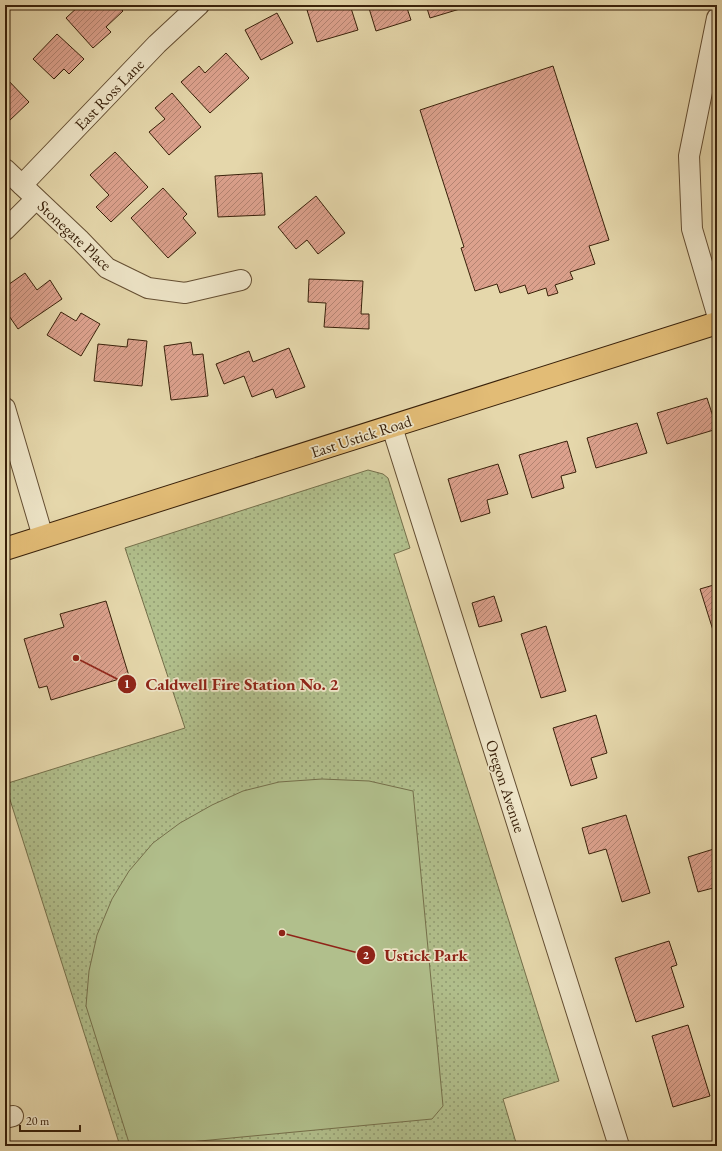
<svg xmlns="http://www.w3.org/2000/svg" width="722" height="1151" font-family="'EB Garamond',serif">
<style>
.park{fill:url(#park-dots);stroke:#75704b}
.garden{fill:#b1bf8c;stroke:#75704b}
.building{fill:url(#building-hatch);stroke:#39210a}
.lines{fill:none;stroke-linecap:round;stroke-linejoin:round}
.minor-casing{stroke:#644e32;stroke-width:22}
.major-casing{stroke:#39210a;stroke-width:24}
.minor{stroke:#eee5c8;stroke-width:20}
.major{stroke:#e2bc76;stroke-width:22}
.labels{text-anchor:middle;stroke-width:3.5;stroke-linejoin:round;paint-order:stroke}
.street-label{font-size:16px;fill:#39210a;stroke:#eee5c8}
.leader{fill:none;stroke:#8f2418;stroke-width:1.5}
.callout-dot{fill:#8f2418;stroke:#eee5c8;stroke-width:1.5}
.mark-label{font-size:12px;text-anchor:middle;font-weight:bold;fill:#fff}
.callout-label{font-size:17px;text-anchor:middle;font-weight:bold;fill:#8f2418;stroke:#eee5c8;stroke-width:3.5;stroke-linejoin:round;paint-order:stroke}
</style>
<defs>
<pattern id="park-dots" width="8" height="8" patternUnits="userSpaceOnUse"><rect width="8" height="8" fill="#b1bf8c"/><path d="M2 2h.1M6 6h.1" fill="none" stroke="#919b71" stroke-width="1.8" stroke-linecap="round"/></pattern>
<pattern id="building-hatch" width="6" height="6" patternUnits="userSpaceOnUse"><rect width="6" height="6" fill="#dca18d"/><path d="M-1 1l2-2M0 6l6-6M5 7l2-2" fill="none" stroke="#b38371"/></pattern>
</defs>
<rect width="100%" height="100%" fill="#e5d7ab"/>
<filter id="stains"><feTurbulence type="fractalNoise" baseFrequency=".005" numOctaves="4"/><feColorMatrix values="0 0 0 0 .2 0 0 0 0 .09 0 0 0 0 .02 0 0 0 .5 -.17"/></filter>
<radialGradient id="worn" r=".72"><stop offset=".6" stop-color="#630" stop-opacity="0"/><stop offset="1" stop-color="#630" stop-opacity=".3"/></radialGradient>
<polygon class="park" points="368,470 383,474 388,478 410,548 394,554 559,1081 503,1099 517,1146 120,1146 5,784 185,728 125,548"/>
<polygon class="garden" points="322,779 369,781 413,791 443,1106 432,1119 147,1146 130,1146 86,1006 89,971 97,935 112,899 129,871 153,843 180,823 212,805 243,791 279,782"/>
<g class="building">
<polygon points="80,5 117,5 123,11 106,27 111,32 93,48 66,18"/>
<polygon points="323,5 350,5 358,30 317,42 307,10"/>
<polygon points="368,5 406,5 411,20 376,31"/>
<polygon points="426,5 473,5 430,18"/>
<polygon points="277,13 293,43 261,60 245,30"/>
<polygon points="57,34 84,59 69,74 64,69 54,79 33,59"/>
<polygon points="226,53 249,78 210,113 181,82 199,66 205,73"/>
<polygon points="553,66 609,240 589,246 595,264 570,272 573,279 555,285 558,293 548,296 546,288 528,294 525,285 500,293 497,284 475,291 461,248 464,247 420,110"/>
<polygon points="5,77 29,102 9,121 5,117"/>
<polygon points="172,93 201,127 169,155 149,132 165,119 155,108"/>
<polygon points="115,152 148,187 111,222 96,207 109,195 90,175"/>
<polygon points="262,173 265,215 218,217 215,176"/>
<polygon points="163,188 187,214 183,218 196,233 168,258 131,218"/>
<polygon points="316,196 345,233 318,254 307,240 296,249 278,227"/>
<polygon points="25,273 37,290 50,280 62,299 18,329 5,310 5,287"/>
<polygon points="309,279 363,281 361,314 369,314 369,329 324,327 326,303 308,302"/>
<polygon points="61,312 76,321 81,313 100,324 81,356 47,335"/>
<polygon points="128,339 147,341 142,386 94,381 98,344 127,347"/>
<polygon points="191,342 193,355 203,354 208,396 171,400 164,346"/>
<polygon points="289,348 305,387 276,398 273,389 252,397 244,376 224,384 216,364 249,351 253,362"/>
<polygon points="707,398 717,429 667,444 657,413"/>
<polygon points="637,423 647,453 596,468 587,438"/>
<polygon points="567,441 576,472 561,476 564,488 532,498 519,455"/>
<polygon points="498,464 508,494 487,500 490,513 461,522 448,479"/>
<polygon points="717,584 717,643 700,589"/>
<polygon points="494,596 502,621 479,627 472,603"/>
<polygon points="106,601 129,676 51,700 47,686 39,688 24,639 64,627 60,614"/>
<polygon points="546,626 566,691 541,698 521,634"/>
<polygon points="596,715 607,753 591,758 597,778 571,786 553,728"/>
<polygon points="626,815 650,893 622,902 606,849 589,854 582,828"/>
<polygon points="717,848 717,887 698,892 688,857"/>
<polygon points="669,941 677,965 671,967 684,1007 636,1022 615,958"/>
<polygon points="688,1025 710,1096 673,1107 652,1036"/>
</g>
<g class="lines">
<defs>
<g id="minor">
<polyline points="717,18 689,156 692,229 717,314"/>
<polyline points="5,169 79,239 107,268 148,288 185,293 241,280"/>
<polyline points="22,185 157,44 199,5"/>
<polyline points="5,230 36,199"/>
<polyline points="5,408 43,537"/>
<polyline points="392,427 619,1146"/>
<polyline points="5,1118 13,1116"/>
</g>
<polyline id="major" points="5,549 717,323"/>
</defs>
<use href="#minor" class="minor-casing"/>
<use href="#major" class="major-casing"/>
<use href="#minor" class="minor"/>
<use href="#major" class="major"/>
</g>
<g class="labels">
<g class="street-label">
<text transform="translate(109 94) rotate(-46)" y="6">East Ross Lane</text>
<text transform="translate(75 235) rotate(43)" y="6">Stonegate Place</text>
<text transform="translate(361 436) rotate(-18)" y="6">East Ustick Road</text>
<text transform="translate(506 786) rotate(72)" y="6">Oregon Avenue</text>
</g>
</g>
<path class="leader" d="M76 658L127 684M282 933L366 955"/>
<g class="callout-dot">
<circle cx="76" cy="658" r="4"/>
<circle cx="282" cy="933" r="4"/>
<circle cx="127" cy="684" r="10"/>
<circle cx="366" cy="955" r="10"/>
</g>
<g class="mark-label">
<text x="127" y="688">1</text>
<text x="366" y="959">2</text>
</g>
<g class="callout-label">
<text x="242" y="690">Caldwell Fire Station No. 2</text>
<text x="426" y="961">Ustick Park</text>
</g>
<rect width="722" height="1151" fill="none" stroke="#e5d7ab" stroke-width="20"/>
<rect x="6" y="6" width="710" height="1139" fill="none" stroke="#39210a" stroke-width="2"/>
<rect x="10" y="10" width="702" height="1131" fill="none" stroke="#39210a"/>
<path d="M20 1125v6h60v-6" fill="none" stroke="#39210a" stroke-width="2"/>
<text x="26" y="1125" font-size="12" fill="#39210a" stroke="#eee5c8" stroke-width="3" paint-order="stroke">20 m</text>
<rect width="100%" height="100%" filter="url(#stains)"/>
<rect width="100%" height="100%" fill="url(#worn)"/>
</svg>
